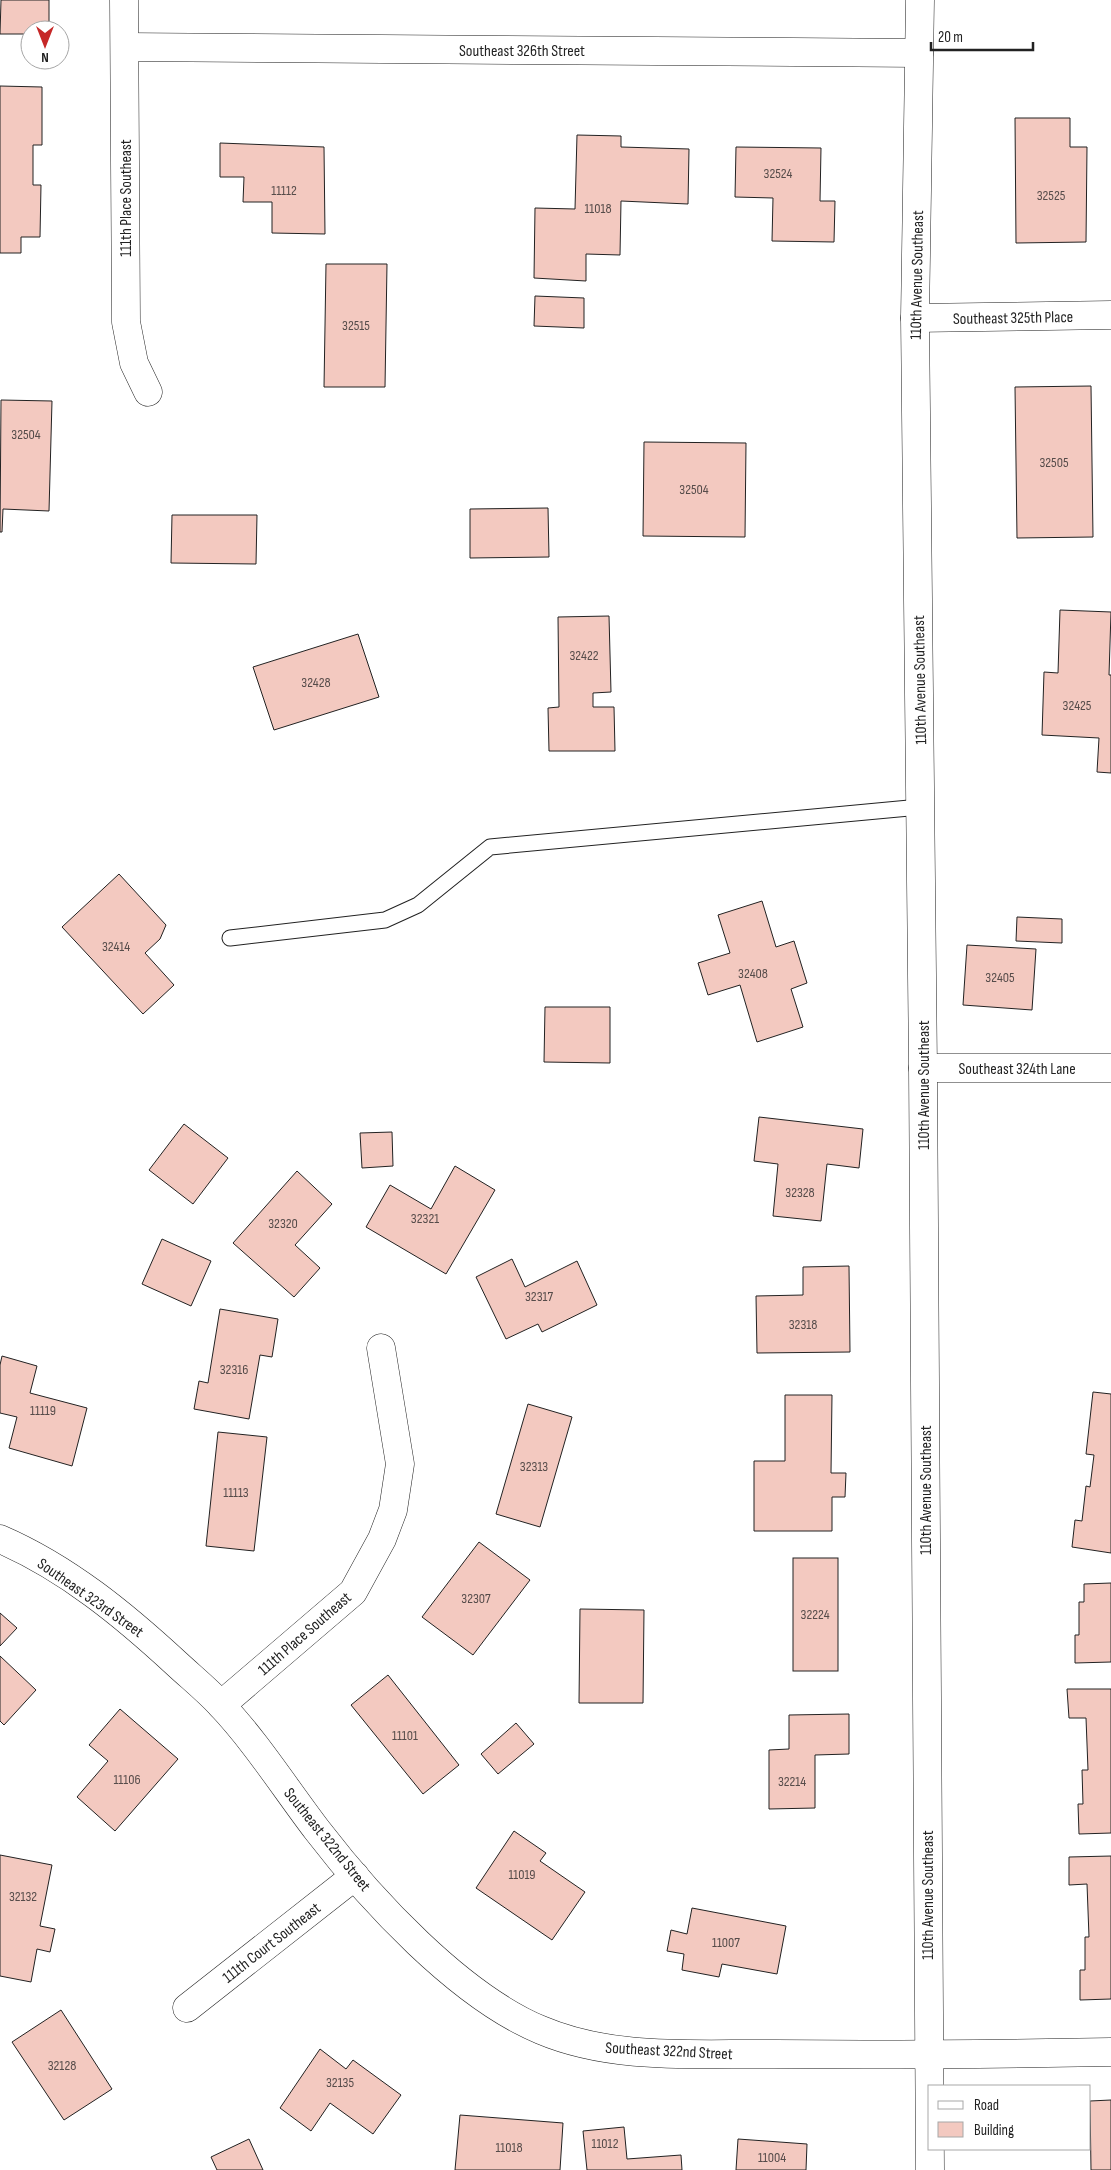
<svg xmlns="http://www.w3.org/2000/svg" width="1111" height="2170" font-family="'Sofia Sans Condensed',sans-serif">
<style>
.building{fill:#f3c9c0;stroke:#222}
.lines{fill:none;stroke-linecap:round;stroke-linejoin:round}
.lane-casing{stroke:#222;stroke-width:17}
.street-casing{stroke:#222;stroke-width:29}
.lane{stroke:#fff;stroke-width:15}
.street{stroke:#fff;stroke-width:28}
.labels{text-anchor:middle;stroke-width:4;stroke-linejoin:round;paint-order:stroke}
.number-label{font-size:14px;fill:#564c4a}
.street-label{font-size:16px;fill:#222;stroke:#fff}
</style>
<rect width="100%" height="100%" fill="#fff"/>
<g class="building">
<polygon points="1,0 49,0 49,30 30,30 30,34 0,34"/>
<polygon points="0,86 42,87 42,145 33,145 33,185 41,185 40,237 21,237 21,253 0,253"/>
<polygon points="1015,118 1070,118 1070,147 1087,147 1086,242 1016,243"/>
<polygon points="577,135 621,136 621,147 689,149 688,204 621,201 620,255 586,254 586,281 534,278 535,208 575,209"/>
<polygon points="220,143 324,147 325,234 272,233 272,202 243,202 244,177 220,177"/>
<polygon points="736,147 821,148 820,201 835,201 834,242 772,241 773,198 735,197"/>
<polygon points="326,264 387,264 385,387 324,387"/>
<polygon points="535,296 584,298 584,328 534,326"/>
<polygon points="1091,386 1093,537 1017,538 1015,387"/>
<polygon points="1,400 52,401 49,511 3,509 2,532 0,532"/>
<polygon points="644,442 746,443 745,537 643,536"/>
<polygon points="548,508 549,557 470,558 470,509"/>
<polygon points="172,515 257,515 256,564 171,563"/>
<polygon points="1060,610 1111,612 1109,675 1111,675 1111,773 1097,772 1099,738 1042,735 1044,672 1058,673"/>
<polygon points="609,616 611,692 593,693 593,707 614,707 615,751 549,751 548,708 559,707 558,617"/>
<polygon points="358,634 379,697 274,730 253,667"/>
<polygon points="119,874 166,925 160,939 145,953 174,985 143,1014 62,927"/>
<polygon points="762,901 776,947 794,941 807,983 791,989 803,1027 757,1042 740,985 708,995 698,963 730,953 718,915"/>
<polygon points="1017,917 1062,919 1062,943 1016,941"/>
<polygon points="967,945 1036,949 1032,1010 963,1005"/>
<polygon points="545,1007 610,1007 610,1063 544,1062"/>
<polygon points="759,1117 863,1129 859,1168 827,1164 821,1221 773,1216 778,1164 754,1161"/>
<polygon points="184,1124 228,1158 193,1204 149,1170"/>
<polygon points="392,1132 393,1166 362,1168 360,1133"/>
<polygon points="455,1166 495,1190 446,1274 366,1227 390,1185 431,1209"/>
<polygon points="297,1171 332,1204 295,1245 320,1268 294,1297 233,1243"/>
<polygon points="162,1239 211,1261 191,1306 142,1284"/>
<polygon points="512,1259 525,1287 577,1261 597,1305 542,1332 538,1324 506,1339 476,1277"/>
<polygon points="849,1266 850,1352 757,1353 756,1296 803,1295 803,1267"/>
<polygon points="220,1309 278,1319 272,1357 260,1355 249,1419 194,1409 199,1381 208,1383"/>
<polygon points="2,1356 37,1366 30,1393 87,1408 72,1466 9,1448 17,1417 0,1413 0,1365"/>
<polygon points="1093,1392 1111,1394 1111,1553 1072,1547 1075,1520 1082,1521 1086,1486 1090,1487 1094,1455 1086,1454"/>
<polygon points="785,1395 832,1395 831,1473 846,1473 845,1497 832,1497 832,1531 754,1531 754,1461 785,1461"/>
<polygon points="528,1404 572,1417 540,1527 496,1514"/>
<polygon points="218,1432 267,1437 254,1551 206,1546"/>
<polygon points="479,1542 530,1580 473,1655 422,1617"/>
<rect x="793" y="1558" width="45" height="113"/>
<polygon points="1111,1583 1111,1662 1075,1663 1075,1635 1079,1635 1079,1602 1084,1602 1084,1584"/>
<polygon points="580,1609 644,1610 643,1703 579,1703"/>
<polygon points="0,1613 17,1628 0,1646"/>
<polygon points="0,1656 36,1690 4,1725 0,1721"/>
<polygon points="388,1675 459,1765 423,1794 351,1705"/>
<polygon points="1067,1689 1111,1689 1111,1833 1079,1834 1078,1804 1083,1804 1082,1770 1088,1770 1086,1718 1069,1718"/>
<polygon points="120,1709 178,1759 115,1831 77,1797 108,1761 89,1745"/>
<polygon points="849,1714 849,1754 815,1755 815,1808 769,1809 769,1750 789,1749 789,1715"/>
<polygon points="516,1723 534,1744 498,1774 481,1754"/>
<polygon points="514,1831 546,1853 540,1861 585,1892 552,1940 476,1888"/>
<polygon points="0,1855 52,1865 40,1926 55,1929 50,1952 37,1949 31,1982 0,1976"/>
<polygon points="1111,1856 1111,1999 1080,2000 1080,1970 1085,1970 1085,1937 1089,1937 1087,1884 1069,1885 1069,1857"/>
<polygon points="692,1908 786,1926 777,1974 722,1964 719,1977 682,1970 684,1954 667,1951 671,1930 687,1934"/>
<polygon points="61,2010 112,2089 64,2120 12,2042"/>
<polygon points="320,2049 346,2069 353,2060 401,2095 373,2134 330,2103 311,2131 280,2108"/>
<polygon points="1111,2100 1111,2170 1091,2170 1090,2101"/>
<polygon points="460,2115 563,2123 560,2170 455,2170"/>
<polygon points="624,2127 627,2159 681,2155 682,2170 587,2170 583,2131"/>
<polygon points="249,2139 263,2170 217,2170 211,2157"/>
<polygon points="738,2139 807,2144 806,2170 736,2170"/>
</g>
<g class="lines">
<defs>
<polyline id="lane" points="230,938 385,920 418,905 490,847 920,807"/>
<g id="street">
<polyline points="124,0 126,322 134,363 148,392"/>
<polyline points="920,0 915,318 923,1068 930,2170"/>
<polyline points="125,47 919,53"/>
<polyline points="915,318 1111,315"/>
<polyline points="923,1068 1111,1068"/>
<path d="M0 1539C67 1568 124 1615 177 1664 191 1677 207 1690 220 1704 256 1742 285 1788 317 1830 370 1899 459 1996 541 2030 614 2061 698 2053 775 2054 887 2055 999 2054 1111 2052"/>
<polyline points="221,1705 353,1592 382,1539 393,1510 400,1464 381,1348"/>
<polyline points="187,2008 355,1876"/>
</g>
</defs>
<use href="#lane" class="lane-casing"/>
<use href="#street" class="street-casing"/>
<use href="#lane" class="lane"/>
<use href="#street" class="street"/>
</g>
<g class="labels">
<g class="number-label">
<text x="778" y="178">32524</text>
<text x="284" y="195">11112</text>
<text x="1051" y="200">32525</text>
<text x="598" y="213">11018</text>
<text x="356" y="330">32515</text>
<text x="26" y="439">32504</text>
<text x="1054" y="467">32505</text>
<text x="694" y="494">32504</text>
<text x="584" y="660">32422</text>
<text x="316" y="687">32428</text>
<text x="1077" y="710">32425</text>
<text x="116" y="951">32414</text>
<text x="753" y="978">32408</text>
<text x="1000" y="982">32405</text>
<text x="800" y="1197">32328</text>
<text x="425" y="1223">32321</text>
<text x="283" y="1228">32320</text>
<text x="539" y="1301">32317</text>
<text x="803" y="1329">32318</text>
<text x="234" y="1374">32316</text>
<text x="43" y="1415">11119</text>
<text x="534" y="1471">32313</text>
<text x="236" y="1497">11113</text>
<text x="476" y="1603">32307</text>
<text x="815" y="1619">32224</text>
<text x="405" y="1740">11101</text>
<text x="127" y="1784">11106</text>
<text x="792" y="1786">32214</text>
<text x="522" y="1879">11019</text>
<text x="23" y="1901">32132</text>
<text x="726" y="1947">11007</text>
<text x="62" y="2070">32128</text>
<text x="340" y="2087">32135</text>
<text x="605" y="2148">11012</text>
<text x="509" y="2152">11018</text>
<text x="772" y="2162">11004</text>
</g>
<g class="street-label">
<text x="522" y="56">Southeast 326th Street</text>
<text transform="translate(125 198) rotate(-90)" y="6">111th Place Southeast</text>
<text transform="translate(916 275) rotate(-89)" y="6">110th Avenue Southeast</text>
<text transform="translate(1013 317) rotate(-1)" y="6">Southeast 325th Place</text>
<text transform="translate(919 680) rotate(-91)" y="6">110th Avenue Southeast</text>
<text x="1017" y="1074">Southeast 324th Lane</text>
<text transform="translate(923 1085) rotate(-90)" y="6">110th Avenue Southeast</text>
<text transform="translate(925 1490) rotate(-90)" y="6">110th Avenue Southeast</text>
<text transform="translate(91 1597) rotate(35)" y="6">Southeast 323rd Street</text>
<text transform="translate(304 1633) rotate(-41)" y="6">111th Place Southeast</text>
<text transform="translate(328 1839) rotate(51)" y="6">Southeast 322nd Street</text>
<text transform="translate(927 1895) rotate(-90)" y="6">110th Avenue Southeast</text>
<text transform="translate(271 1942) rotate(-38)" y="6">111th Court Southeast</text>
<text transform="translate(669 2050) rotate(3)" y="6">Southeast 322nd Street</text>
</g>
</g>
<rect x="928" y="2085" width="162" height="65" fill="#ffffff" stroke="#a7a7a7"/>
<rect x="938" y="2101" width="25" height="8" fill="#ffffff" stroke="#a7a7a7"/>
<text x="974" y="2110" font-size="15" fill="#222222">Road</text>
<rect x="938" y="2122" width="25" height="15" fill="#f3c9c0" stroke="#a7a7a7"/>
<text x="974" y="2135" font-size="15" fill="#222222">Building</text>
<g transform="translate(45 45) rotate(180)"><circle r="24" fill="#ffffff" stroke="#a7a7a7"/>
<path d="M0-4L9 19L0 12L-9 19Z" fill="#c62828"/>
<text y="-8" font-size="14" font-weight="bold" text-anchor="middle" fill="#222222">N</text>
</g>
<path d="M931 42v8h102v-8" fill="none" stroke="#222222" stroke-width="2.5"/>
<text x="938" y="42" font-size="15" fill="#222222" stroke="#ffffff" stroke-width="4" paint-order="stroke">20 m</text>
</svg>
